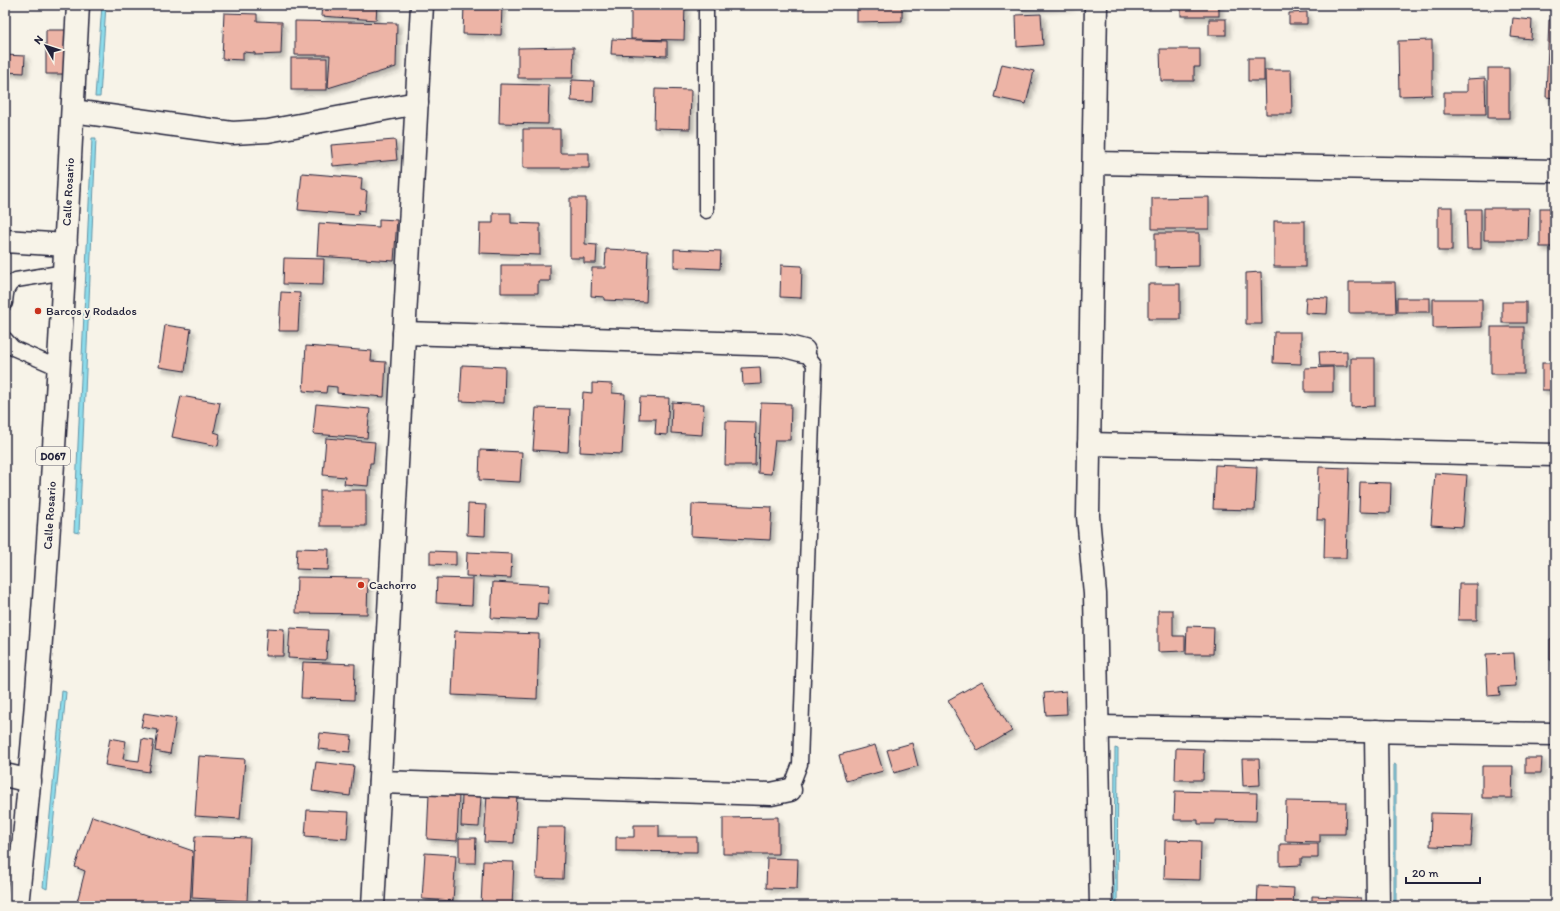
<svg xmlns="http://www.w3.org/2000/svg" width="1560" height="911" font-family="Itim,sans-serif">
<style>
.water{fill:#8ddceb;stroke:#6292a5}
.building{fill:#edb4a6;stroke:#22223b;filter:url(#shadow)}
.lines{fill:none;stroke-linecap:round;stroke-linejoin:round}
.service-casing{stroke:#22223b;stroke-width:17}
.minor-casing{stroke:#22223b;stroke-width:25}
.primary-casing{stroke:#22223b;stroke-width:25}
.service{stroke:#f7f3e8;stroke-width:14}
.minor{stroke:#f7f3e8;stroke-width:22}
.primary{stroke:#f7f3e8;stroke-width:22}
.poi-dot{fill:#c8321e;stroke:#f7f3e8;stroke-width:1.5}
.labels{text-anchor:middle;stroke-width:4;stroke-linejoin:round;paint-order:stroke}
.shield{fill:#f7f3e8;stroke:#62616f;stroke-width:1}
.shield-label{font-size:11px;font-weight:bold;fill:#22223b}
.street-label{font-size:12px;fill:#22223b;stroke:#f7f3e8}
.poi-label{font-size:12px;fill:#22223b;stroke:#f7f3e8;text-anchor:start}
</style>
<defs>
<filter id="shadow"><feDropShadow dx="3.5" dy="3.5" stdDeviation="2" flood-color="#0004"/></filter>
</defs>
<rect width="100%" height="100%" fill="#f7f3e8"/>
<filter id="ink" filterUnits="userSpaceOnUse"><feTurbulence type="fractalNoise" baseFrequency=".025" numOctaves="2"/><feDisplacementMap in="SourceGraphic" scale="8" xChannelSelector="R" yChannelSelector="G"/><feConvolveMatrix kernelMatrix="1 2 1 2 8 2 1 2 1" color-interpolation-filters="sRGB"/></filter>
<g filter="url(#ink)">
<g class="water">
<polygon points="102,5 106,5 100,97 95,97"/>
<polygon points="92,138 96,138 79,533 74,532"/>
<polygon points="62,691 66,692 47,889 43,887"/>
<polygon points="1115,748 1118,749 1117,906 1114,906"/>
<polygon points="1394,764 1396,765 1396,906 1394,906"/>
</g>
<g class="building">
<polygon points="322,5 377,5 376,20 321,16"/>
<polygon points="464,5 502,5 501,35 463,34"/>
<polygon points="631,5 685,5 684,40 631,39"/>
<polygon points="857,5 902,5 902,21 857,22"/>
<polygon points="1019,5 1071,5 1071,6 1019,9"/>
<rect x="1181" y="5" width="38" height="11"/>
<polygon points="1307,12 1307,24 1289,24 1289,13"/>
<polygon points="224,13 257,14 257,21 282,22 281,54 255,55 255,53 243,52 243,60 222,59"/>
<polygon points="1041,14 1043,45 1017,47 1016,15"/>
<polygon points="1513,18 1532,20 1531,39 1511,37"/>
<rect x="1209" y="19" width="17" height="16"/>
<polygon points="1549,20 1555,20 1555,98 1546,97"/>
<polygon points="295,21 397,23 396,67 328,88 330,55 295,55"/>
<polygon points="46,30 68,30 67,74 46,74"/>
<polygon points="612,39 667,41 667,56 611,54"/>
<polygon points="1432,40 1432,95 1399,96 1398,41"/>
<polygon points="574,47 573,78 518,78 518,48"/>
<polygon points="1160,49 1200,49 1200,67 1194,67 1194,81 1161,81"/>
<polygon points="5,55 25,56 24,73 5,72"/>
<rect x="291" y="58" width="36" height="32"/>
<rect x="1248" y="58" width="16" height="23"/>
<polygon points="1002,64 1034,71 1026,104 994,97"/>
<rect x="1488" y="68" width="21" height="50"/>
<polygon points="1265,70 1291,70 1292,114 1266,114"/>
<polygon points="1485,78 1486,114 1444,114 1444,92 1467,92 1467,79"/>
<polygon points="572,80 594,81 593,102 571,101"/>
<polygon points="500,84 549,85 548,124 499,123"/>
<polygon points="655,89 691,90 690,129 654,128"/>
<polygon points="523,129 560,129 560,153 589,153 589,168 523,168"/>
<polygon points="395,140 397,160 333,166 331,145"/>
<polygon points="302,173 362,178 361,190 367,191 365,211 359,210 358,215 298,210"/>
<polygon points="1209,197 1209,229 1152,229 1152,198"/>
<polygon points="570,198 586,198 585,244 597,245 596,263 584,263 584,258 570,258"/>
<rect x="1438" y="207" width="14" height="44"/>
<polygon points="1484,208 1529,208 1528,240 1484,240"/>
<rect x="1540" y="208" width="15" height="39"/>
<polygon points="1466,209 1481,209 1481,249 1467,249"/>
<polygon points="493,213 511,213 511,223 540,224 540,255 479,253 480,223 493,223"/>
<polygon points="379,219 397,220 394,261 317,256 319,223 379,227"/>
<rect x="1274" y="221" width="31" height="46"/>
<polygon points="1155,233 1199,233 1199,266 1155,267"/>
<polygon points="606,249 648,251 646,302 604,300 604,297 591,296 592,268 605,268"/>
<polygon points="674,249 721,251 720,269 674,267"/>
<polygon points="284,258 324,259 323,285 283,284"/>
<polygon points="501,265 550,265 550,281 538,281 538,293 501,293"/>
<polygon points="781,265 802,266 801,298 780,297"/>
<polygon points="1261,272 1262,324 1246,324 1246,273"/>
<polygon points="1349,282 1395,282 1396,313 1349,313"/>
<rect x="1148" y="284" width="32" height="35"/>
<polygon points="281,292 300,293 298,331 279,331"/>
<polygon points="1306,297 1328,298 1327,314 1305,313"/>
<rect x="1397" y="298" width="33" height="14"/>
<polygon points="1433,299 1482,299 1482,327 1433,328"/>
<rect x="1502" y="302" width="24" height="21"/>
<polygon points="165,325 191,329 185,371 159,367"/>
<rect x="1491" y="327" width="33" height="47"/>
<polygon points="1274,332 1301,332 1301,364 1273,363"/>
<polygon points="306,346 372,351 371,361 386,362 384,397 337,393 337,387 327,386 326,393 303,391"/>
<polygon points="1347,351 1347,366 1320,366 1319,352"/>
<polygon points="1351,358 1375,358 1375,406 1351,407"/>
<rect x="1542" y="363" width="13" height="27"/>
<polygon points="462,365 505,367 504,403 460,401"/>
<polygon points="760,367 761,384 743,385 742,368"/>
<polygon points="1333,367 1333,392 1305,392 1305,368"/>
<polygon points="592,383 612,384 612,393 625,394 622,454 580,452 583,392 592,393"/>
<polygon points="181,396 220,403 214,432 220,434 218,446 172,437"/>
<polygon points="640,397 669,398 667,435 655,434 656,419 639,419"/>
<polygon points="672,402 704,404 702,435 671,433"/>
<polygon points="761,403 791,404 790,440 775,440 771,474 758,473"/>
<polygon points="316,404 370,409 367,438 313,434"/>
<polygon points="536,408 570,409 568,452 533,450"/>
<polygon points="726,421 756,422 755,465 725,465"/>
<polygon points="326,438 375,442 373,463 370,463 368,486 344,484 345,477 323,475"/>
<polygon points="480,450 522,452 520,482 479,480"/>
<polygon points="1215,465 1257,467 1255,510 1213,509"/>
<polygon points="1319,467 1349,468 1346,558 1324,558 1325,520 1317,520"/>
<polygon points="1435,473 1467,475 1463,527 1431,525"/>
<polygon points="1360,482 1391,483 1390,513 1359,512"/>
<rect x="320" y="490" width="46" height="36"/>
<polygon points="468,504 486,505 485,536 467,535"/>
<polygon points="692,504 772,507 770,540 691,536"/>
<polygon points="297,548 329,549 328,570 296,569"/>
<polygon points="430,551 456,552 456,565 430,564"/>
<polygon points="467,552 512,554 511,578 466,576"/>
<polygon points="297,577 368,578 367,614 296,613"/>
<polygon points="437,578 473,579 472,605 436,603"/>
<polygon points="493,582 549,585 548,604 538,603 537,620 491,618"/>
<polygon points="1459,584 1477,584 1477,620 1458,620"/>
<polygon points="1158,610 1173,610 1173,636 1185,636 1185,651 1158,652"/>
<polygon points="1187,626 1214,627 1213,654 1186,654"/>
<polygon points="267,628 284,629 283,656 265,656"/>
<polygon points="290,628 328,630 326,660 288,658"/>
<polygon points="455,631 539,634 537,699 452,695"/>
<polygon points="1555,638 1555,660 1550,660 1550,639"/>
<polygon points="1514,653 1516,686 1499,687 1500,695 1488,696 1486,654"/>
<polygon points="303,662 355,664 354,700 301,698"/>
<polygon points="982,681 1012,731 978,751 948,700"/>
<polygon points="1066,691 1067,714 1046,715 1044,693"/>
<polygon points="144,713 176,718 170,754 155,751 158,730 141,727"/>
<polygon points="320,733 352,736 350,752 318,749"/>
<polygon points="110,738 126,741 123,759 139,761 142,739 154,741 149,772 105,765"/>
<polygon points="912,743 918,766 894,773 887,750"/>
<polygon points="875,745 883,771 846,781 839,755"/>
<polygon points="1176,748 1204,749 1203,780 1175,780"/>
<polygon points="199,756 245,759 240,819 195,816"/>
<polygon points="1525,758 1542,758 1541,773 1525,773"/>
<polygon points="1242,759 1259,759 1260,785 1243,786"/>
<polygon points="316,762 354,766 350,796 312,791"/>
<polygon points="1482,766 1513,766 1512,798 1482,798"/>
<polygon points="1175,791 1257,793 1256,821 1215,820 1215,824 1198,824 1198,820 1174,820"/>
<polygon points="429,794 459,795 457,841 427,839"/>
<polygon points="462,795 481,797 479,827 461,826"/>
<polygon points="487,795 517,796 514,843 484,842"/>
<polygon points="1286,801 1346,802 1345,834 1320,834 1320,842 1285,841"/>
<polygon points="307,810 349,812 347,839 305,836"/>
<polygon points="1431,813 1473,814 1471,847 1430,846"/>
<polygon points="92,816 193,851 190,906 76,906 85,871 75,867"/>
<polygon points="778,817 778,854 723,854 723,818"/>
<polygon points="634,825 659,825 659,837 697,837 697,852 616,851 616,837 634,837"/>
<polygon points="538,827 565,827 563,879 536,878"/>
<polygon points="195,836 250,838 247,901 192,898"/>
<polygon points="459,838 476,838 475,863 459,863"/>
<polygon points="1165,840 1201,841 1200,880 1164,879"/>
<polygon points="1280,844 1318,844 1318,858 1301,858 1301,865 1280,866"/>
<polygon points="425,853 456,855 453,901 422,899"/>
<polygon points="767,858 798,859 797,889 766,888"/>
<polygon points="483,861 514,862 512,906 481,906"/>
<polygon points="1258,886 1294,888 1293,906 1257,906"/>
<polygon points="1312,896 1361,898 1361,906 1312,906"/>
<polygon points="1225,902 1225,906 1176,906 1176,903"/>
<polygon points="1467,903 1497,903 1498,906 1467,906"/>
</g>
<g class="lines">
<defs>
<g id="service">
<polyline points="706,211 706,5"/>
<path d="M5 303C6 292 6 286 16 280L65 272"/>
<polyline points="5,339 13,348 59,368"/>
<polyline points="790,790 800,764 814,364 804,351"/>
</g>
<g id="minor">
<polyline points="1096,5 1088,516 1095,594 1101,906"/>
<polyline points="73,111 232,133 268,131 417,103"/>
<polyline points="1094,163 1555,171"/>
<polyline points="5,241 66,245"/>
<polyline points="404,333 781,345 804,351"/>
<polyline points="1089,444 1555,455"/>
<polyline points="1098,727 1555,734"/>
<polyline points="1376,731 1378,906"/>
<polyline points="5,775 30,781"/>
<polyline points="380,782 771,794 790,790"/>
<polyline points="373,906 422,5"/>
</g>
<g id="primary">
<path id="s1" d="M17 906C49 606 62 306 78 5"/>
</g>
</defs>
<use href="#service" class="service-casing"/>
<use href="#minor" class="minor-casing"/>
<use href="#primary" class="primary-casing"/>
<use href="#service" class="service"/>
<use href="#minor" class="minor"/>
<use href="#primary" class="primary"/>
</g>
</g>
<g class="poi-dot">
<circle cx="38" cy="311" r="4"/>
<circle cx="361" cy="585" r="4"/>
</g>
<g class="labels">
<rect class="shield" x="36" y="447" width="34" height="18" rx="3"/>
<g class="shield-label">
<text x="53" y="460">D067</text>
</g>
<g class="street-label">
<text dy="4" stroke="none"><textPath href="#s1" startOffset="716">Calle Rosario</textPath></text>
<text dy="4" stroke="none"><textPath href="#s1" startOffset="392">Calle Rosario</textPath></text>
</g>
<g class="poi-label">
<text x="46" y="315">Barcos y Rodados</text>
<text x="369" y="589">Cachorro</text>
</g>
</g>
<rect width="1560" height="911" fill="none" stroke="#f7f3e8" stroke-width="20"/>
<rect x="10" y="10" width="1540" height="891" fill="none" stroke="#22223b" stroke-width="1.5" filter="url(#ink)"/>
<g transform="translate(46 46) rotate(309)" stroke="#f7f3e8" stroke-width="3" paint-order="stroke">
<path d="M0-3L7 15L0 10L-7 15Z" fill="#22223b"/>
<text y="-6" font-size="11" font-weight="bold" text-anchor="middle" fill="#22223b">N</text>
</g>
<path d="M1406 877v6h74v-6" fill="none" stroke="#22223b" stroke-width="2"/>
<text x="1412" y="877" font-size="12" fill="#22223b" stroke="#f7f3e8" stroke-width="3" paint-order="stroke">20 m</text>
</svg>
